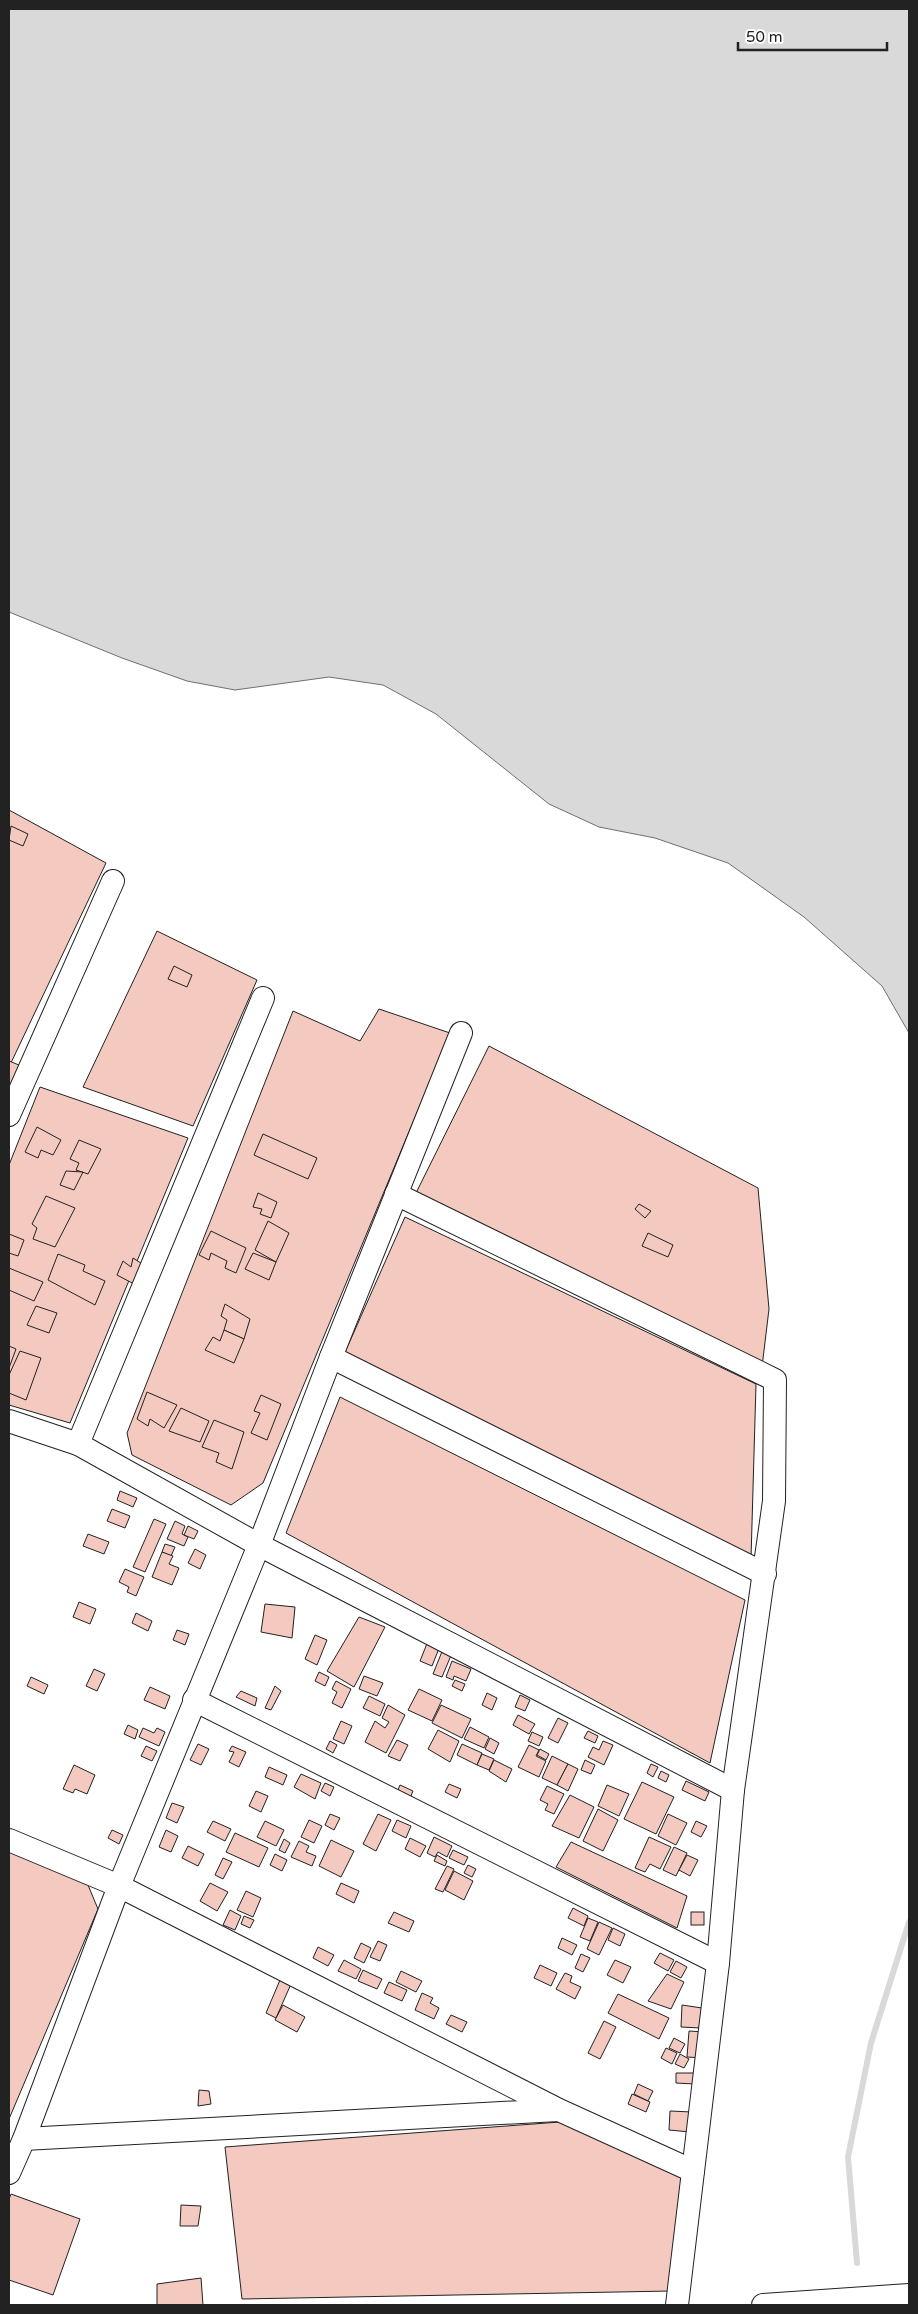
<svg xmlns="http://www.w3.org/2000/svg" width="918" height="2314" font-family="'Varela Round',sans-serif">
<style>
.water{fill:#d9d9d9;stroke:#6f6f6f}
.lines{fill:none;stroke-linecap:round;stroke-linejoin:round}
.stream{stroke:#d9d9d9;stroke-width:6}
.building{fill:#f3c9c0;stroke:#222}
.minor-casing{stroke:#222;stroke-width:24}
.minor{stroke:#fff;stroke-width:22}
</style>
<rect width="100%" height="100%" fill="#fff"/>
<polygon class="water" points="9,9 909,9 909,1033 882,986 804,917 728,863 655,838 599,827 549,804 436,714 383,685 329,677 235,690 187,681 122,658 9,612"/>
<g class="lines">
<polyline class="stream" points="857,2263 848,2157 871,2043 909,1922"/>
</g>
<g class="building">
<polygon points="9,810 106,863 9,1067"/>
<polygon points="11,826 28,834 23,846 9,840"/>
<polygon points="157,931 257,980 193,1126 83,1087"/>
<polygon points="174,966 192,975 187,987 168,979"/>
<polygon points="379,1009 450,1033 263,1483 231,1505 132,1455 127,1433 293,1011 360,1041"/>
<polygon points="489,1046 758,1188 769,1309 762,1367 414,1197"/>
<polygon points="9,1061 19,1065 9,1092"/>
<polygon points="40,1087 188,1138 70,1423 9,1405 9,1165"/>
<polygon points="37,1127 61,1140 53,1155 41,1150 38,1158 25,1152"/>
<polygon points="263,1134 317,1158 308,1179 254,1155"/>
<polygon points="79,1140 101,1149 88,1174 76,1170 79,1163 70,1159"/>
<polygon points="66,1171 83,1172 74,1190 60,1185"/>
<polygon points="258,1193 277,1202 271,1218 260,1214 262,1209 253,1207"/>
<polygon points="46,1196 75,1208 55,1247 33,1239 37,1228 32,1224"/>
<polygon points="639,1204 651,1211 645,1218 635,1209"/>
<polygon points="405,1217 756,1384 751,1559 342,1359"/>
<polygon points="268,1221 289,1233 276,1262 255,1250"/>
<polygon points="211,1231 246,1248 236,1273 225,1268 227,1261 211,1253 209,1260 199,1255"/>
<polygon points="648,1233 673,1245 668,1257 642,1246"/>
<polygon points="9,1234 24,1240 18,1256 9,1253"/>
<polygon points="253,1253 276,1262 269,1280 245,1269"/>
<polygon points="58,1254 85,1265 83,1271 105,1281 95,1305 48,1280"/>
<polygon points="133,1258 144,1265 134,1284 117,1275 123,1261 131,1267"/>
<polygon points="9,1268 43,1282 34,1301 9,1290"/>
<polygon points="225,1304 250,1319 244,1339 224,1330 227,1320 221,1316"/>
<polygon points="36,1306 57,1313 49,1333 27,1325"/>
<polygon points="224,1330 244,1339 234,1363 205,1350 213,1337 220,1341"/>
<polygon points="9,1346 16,1349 9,1368"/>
<polygon points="20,1351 41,1358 26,1400 9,1393 9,1375"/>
<polygon points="147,1392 177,1405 164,1428 150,1419 148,1426 137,1419"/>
<polygon points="261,1395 281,1404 267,1440 251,1433 260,1413 254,1411"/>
<polygon points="340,1397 745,1600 710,1763 286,1533"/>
<polygon points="181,1408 209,1421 200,1442 169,1431"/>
<polygon points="214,1420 244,1432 232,1469 216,1462 219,1453 202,1447"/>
<polygon points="120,1491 137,1498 133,1507 117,1500"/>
<polygon points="112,1509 130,1516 125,1528 107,1521"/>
<polygon points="154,1519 166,1524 145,1572 133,1567"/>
<polygon points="175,1521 185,1526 182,1534 188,1537 184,1546 167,1539"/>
<polygon points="188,1526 198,1531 194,1539 184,1535"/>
<polygon points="88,1534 109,1542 104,1554 83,1546"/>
<polygon points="165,1544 175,1547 171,1556 162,1552"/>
<polygon points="195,1549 206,1555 200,1569 188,1563"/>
<polygon points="162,1552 173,1556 169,1564 179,1568 172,1585 152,1577"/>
<polygon points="125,1569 144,1577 136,1596 127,1592 129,1587 119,1582"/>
<polygon points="79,1602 96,1609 90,1624 73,1617"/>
<polygon points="265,1604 295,1607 292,1638 261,1632"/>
<polygon points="136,1613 152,1621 148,1631 132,1623"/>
<polygon points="359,1617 385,1627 354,1687 327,1671"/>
<polygon points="177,1630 189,1634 185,1645 173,1640"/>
<polygon points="315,1635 327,1640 317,1665 305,1659"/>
<polygon points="430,1636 442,1641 432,1666 420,1661"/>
<polygon points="443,1649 452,1653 442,1677 433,1674"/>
<polygon points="452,1661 471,1669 466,1681 454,1676 453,1680 446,1677"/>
<polygon points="94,1669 105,1674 97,1691 86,1686"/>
<polygon points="319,1672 329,1677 325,1686 315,1681"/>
<polygon points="364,1676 383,1683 377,1696 359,1689"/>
<polygon points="31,1677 48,1685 44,1694 27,1686"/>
<polygon points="455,1680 465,1684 462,1691 452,1686"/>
<polygon points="336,1681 351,1689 342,1708 332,1703 337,1692 332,1689"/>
<polygon points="275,1686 281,1691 271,1710 265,1708"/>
<polygon points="150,1687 170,1696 165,1709 144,1700"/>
<polygon points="419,1689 442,1700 432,1721 408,1710"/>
<polygon points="241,1691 257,1698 255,1706 236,1697"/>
<polygon points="487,1693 497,1698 492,1710 482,1705"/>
<polygon points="520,1695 530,1700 525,1711 515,1707"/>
<polygon points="369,1696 385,1704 380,1716 363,1708"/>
<polygon points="388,1705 405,1715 386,1753 365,1742 375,1721 385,1728 389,1722 382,1718"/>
<polygon points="441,1705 471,1719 462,1738 432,1723"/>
<polygon points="518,1715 535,1724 529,1734 513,1725"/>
<polygon points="558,1718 568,1723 558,1743 548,1738"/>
<polygon points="341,1721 352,1726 344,1744 333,1739"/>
<polygon points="128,1725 138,1730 135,1739 124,1734"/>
<polygon points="470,1727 489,1737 484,1748 464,1739"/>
<polygon points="143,1728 154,1733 157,1728 165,1732 159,1746 139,1737"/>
<polygon points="438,1730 459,1741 450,1762 428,1749"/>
<polygon points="588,1731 598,1736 595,1743 584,1738"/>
<polygon points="532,1732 543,1737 539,1746 528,1741"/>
<polygon points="490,1738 499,1743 494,1754 485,1749"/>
<polygon points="397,1740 408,1745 400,1761 388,1756"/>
<polygon points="330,1741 337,1745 333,1753 326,1749"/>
<polygon points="603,1741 613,1745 604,1765 588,1757 593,1747 599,1750"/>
<polygon points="198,1744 209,1749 201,1765 190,1760"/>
<polygon points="462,1744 482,1753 477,1765 457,1755"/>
<polygon points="529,1745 539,1750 536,1756 546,1761 539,1777 518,1767"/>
<polygon points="146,1746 157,1751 152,1761 141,1756"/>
<polygon points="232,1746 246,1752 239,1767 229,1762 234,1752 229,1751"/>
<polygon points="540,1749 549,1754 546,1760 537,1755"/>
<polygon points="482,1754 494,1759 489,1770 477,1765"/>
<polygon points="552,1756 568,1764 557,1785 542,1778"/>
<polygon points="494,1760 512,1769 506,1782 489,1771"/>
<polygon points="585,1760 595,1765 591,1774 581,1770"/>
<polygon points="568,1764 578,1769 568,1791 557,1785"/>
<polygon points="651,1764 658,1767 653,1777 647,1773"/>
<polygon points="74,1765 95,1775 87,1794 75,1789 73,1793 63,1789"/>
<polygon points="269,1767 287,1775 283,1785 265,1777"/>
<polygon points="661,1771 669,1775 666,1782 658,1778"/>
<polygon points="301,1774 321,1783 315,1799 294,1787"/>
<polygon points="686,1781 709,1792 705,1801 682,1790"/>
<polygon points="642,1782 674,1797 656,1834 624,1819"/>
<polygon points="325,1783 334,1787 330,1796 321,1791"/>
<polygon points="449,1784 461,1789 457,1798 445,1792"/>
<polygon points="400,1785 413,1791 410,1798 397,1792"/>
<polygon points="607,1785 629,1794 619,1816 598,1806"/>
<polygon points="547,1786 564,1794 554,1814 545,1810 548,1804 540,1800"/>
<polygon points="256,1791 268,1796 261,1812 249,1806"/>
<polygon points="570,1795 594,1807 579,1838 552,1826"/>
<polygon points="172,1803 184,1807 177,1823 166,1818"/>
<polygon points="598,1809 618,1820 603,1851 583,1841"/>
<polygon points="330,1814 340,1818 334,1830 325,1825"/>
<polygon points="378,1814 391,1820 376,1851 363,1844"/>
<polygon points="668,1814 687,1823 676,1845 658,1836"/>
<polygon points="309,1820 322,1826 314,1843 301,1837"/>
<polygon points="397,1820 411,1826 406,1838 392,1831"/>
<polygon points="213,1821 231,1829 225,1841 207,1832"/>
<polygon points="265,1821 284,1830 276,1846 257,1837"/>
<polygon points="696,1821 707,1826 701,1837 691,1832"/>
<polygon points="112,1830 123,1835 119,1844 108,1838"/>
<polygon points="166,1830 178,1836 171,1852 159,1847"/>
<polygon points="235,1833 268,1848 259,1867 226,1852"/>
<polygon points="434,1837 452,1846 447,1857 438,1852 435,1857 427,1853"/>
<polygon points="649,1837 671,1847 660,1869 650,1864 645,1872 635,1868"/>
<polygon points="410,1838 426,1846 420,1857 405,1849"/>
<polygon points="284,1839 290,1843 285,1853 279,1850"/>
<polygon points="331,1840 354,1851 341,1877 319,1866"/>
<polygon points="299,1841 309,1846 306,1852 316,1856 312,1866 291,1857"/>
<polygon points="571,1842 687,1896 677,1928 556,1867"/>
<polygon points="188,1846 204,1854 198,1866 182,1858"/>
<polygon points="674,1847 687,1853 676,1876 663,1870"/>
<polygon points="9,1848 88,1885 98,1909 9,2119"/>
<polygon points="453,1850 468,1857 464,1865 449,1858"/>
<polygon points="275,1854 287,1860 282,1871 270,1865"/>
<polygon points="437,1855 447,1861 445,1866 434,1861"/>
<polygon points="687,1855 698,1860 690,1876 679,1870"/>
<polygon points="223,1858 232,1862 223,1879 215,1875"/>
<polygon points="468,1865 476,1869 472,1877 464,1873"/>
<polygon points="447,1866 454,1869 443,1892 435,1889"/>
<polygon points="454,1871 473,1881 464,1900 445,1890"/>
<polygon points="210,1883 228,1892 217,1911 200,1901"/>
<polygon points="341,1883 359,1891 354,1903 336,1894"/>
<polygon points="246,1891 261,1898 253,1917 237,1910"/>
<polygon points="573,1908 588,1916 584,1926 568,1918"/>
<polygon points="230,1910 241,1916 235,1930 223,1925"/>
<polygon points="394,1912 414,1921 409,1932 388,1923"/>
<rect x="691" y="1912" width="13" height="13"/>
<polygon points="244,1916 254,1920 250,1928 241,1924"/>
<polygon points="588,1918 598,1922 590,1941 580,1937"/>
<polygon points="599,1922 612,1928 599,1955 587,1949"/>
<polygon points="613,1928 625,1934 620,1946 608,1940"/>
<polygon points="562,1938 577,1945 572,1955 558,1948"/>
<polygon points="378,1941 387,1945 380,1961 370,1957"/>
<polygon points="361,1943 371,1948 364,1963 354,1958"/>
<polygon points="318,1947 334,1955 328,1966 313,1958"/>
<polygon points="660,1953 674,1960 668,1971 654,1963"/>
<polygon points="581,1954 590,1958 583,1972 575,1968"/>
<polygon points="344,1960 361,1969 356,1979 338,1971"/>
<polygon points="615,1960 631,1967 623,1983 607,1975"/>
<polygon points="676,1961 687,1967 681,1978 670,1972"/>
<polygon points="540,1965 557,1973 551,1986 534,1978"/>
<polygon points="363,1970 382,1979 377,1989 358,1981"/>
<polygon points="401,1971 422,1981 416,1992 396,1982"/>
<polygon points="565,1973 572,1976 570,1982 581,1987 575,1999 556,1989"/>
<polygon points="667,1974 684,1982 671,2009 648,2001"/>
<polygon points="280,1980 291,1984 276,2018 266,2013"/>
<polygon points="389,1982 407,1990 402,2001 384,1993"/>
<polygon points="422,1993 433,1998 430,2003 439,2008 434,2019 415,2010"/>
<polygon points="618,1994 669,2018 659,2039 608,2013"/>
<polygon points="283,2005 305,2017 297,2032 275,2020"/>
<polygon points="682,2005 702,2008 701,2028 681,2027"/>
<polygon points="451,2015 467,2022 462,2032 446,2024"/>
<polygon points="604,2021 616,2027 600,2059 588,2053"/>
<polygon points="689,2031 705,2032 704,2058 687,2057"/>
<polygon points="674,2038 685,2044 680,2053 669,2048"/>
<polygon points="666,2048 677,2053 672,2064 661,2058"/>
<polygon points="680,2054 689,2059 684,2068 675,2064"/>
<polygon points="676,2073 695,2073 695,2084 676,2083"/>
<polygon points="638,2084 653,2091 648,2101 634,2094"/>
<polygon points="199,2090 209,2091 211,2104 198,2106"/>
<polygon points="632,2094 650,2102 646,2112 628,2104"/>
<polygon points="670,2111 692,2112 690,2132 669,2130"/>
<polygon points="560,2122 683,2176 671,2291 242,2299 225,2147"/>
<polygon points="11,2194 80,2219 53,2295 9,2280 9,2199"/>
<polygon points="181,2205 201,2206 198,2226 180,2226"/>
<polygon points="201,2278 203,2305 157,2305 157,2284"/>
</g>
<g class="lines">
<defs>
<g id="minor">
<polyline points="9,1115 113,881"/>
<polyline points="396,1194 775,1380 774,1501 733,1790 718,1963 677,2305"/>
<polyline points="331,1357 765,1574"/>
<polyline points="9,1421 78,1444 259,1545 733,1790"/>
<polyline points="78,1444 263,998"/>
<polyline points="194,1700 718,1963"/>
<polyline points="9,1840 119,1886 559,2110 693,2171"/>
<polyline points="24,2139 558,2110"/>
<polyline points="9,2173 24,2139 119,1886 259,1545 331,1357 461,1033"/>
<polyline points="763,2305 909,2295"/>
</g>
</defs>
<use href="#minor" class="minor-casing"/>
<use href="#minor" class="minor"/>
</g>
<rect width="918" height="2314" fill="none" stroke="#222222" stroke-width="20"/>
<path d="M738 42v8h149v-8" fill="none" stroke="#222222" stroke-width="2.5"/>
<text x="746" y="42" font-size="15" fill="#222222" stroke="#ffffff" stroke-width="4" paint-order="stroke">50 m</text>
</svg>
